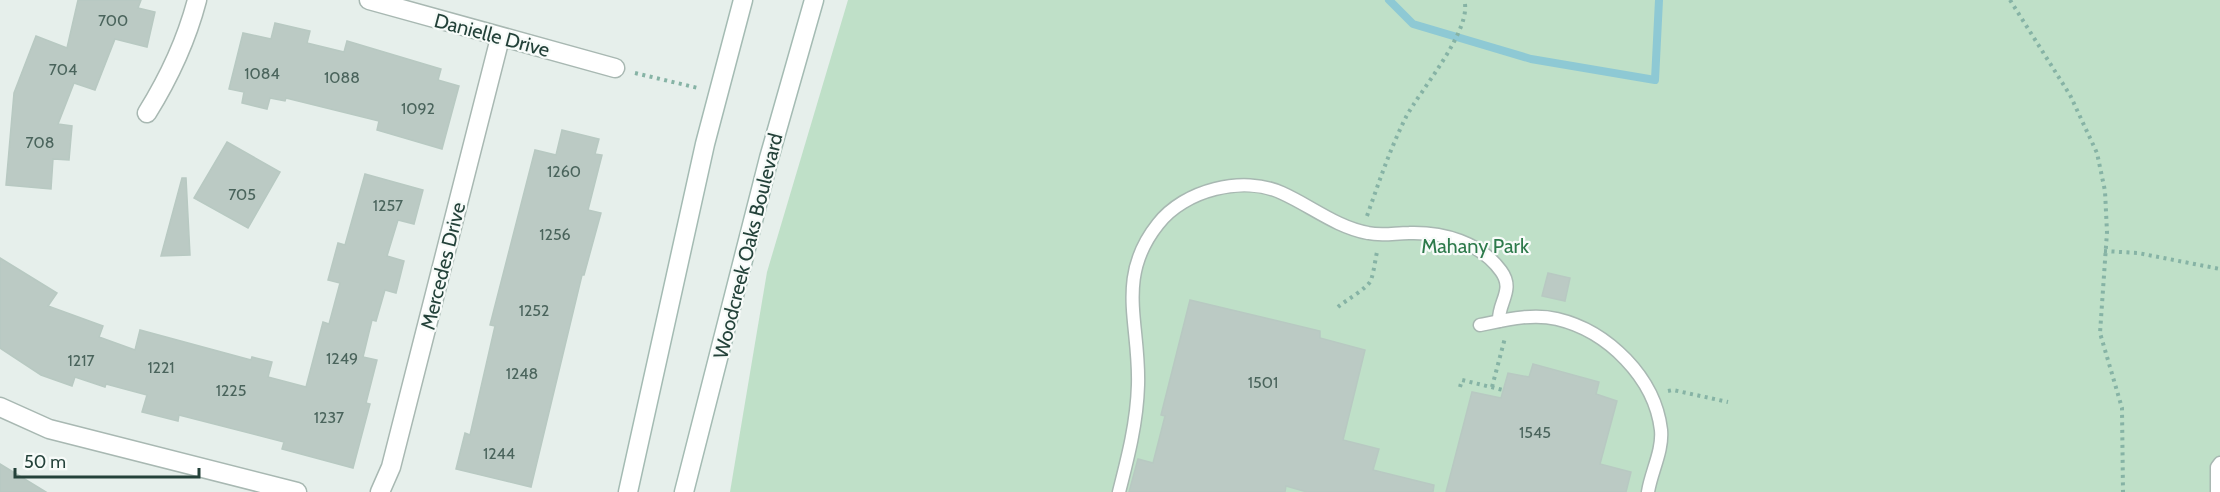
<svg xmlns="http://www.w3.org/2000/svg" width="2220" height="492" font-family="Cabin,sans-serif">
<style>
.green{fill:#bfe0c8}
.lines{fill:none;stroke-linecap:round;stroke-linejoin:round}
.stream{stroke:#8ec9d4;stroke-width:8}
.building{fill:#bbcac4;stroke:#b8c9c2;stroke-width:1.5}
.lane-casing{stroke:#a8b8b2;stroke-width:15}
.street-casing{stroke:#a8b8b2;stroke-width:21}
.secondary-casing{stroke:#a4bbb3;stroke-width:21}
.path{stroke:#86b3a5;stroke-width:4;stroke-dasharray:3 4.5;stroke-linecap:butt}
.lane{stroke:#fff;stroke-width:12}
.street{stroke:#fff;stroke-width:18}
.secondary{stroke:#fff;stroke-width:18}
.labels{text-anchor:middle;stroke-width:4.5;stroke-linejoin:round;paint-order:stroke}
.number-label{font-size:16px;fill:#4a645c}
.street-label{font-size:20px;fill:#24423a;stroke:#f7fbf9}
.park-label{font-size:20px;fill:#2d7a4b;stroke:#f7fbf9}
</style>
<rect width="100%" height="100%" fill="#e6efeb"/>
<polygon class="green" points="848,0 2220,0 2220,492 730,492 767,272"/>
<g class="lines">
<polyline class="stream" points="1389,0 1413,24 1531,59 1655,80 1659,0"/>
</g>
<g class="building">
<polygon points="78,0 141,0 138,8 155,12 147,47 115,39 95,90 74,83 58,124 72,126 69,160 53,159 51,189 6,185 14,93 36,36 67,48"/>
<polygon points="275,23 310,31 307,43 344,52 347,41 441,69 438,80 459,86 442,149 377,130 379,121 286,98 285,101 270,98 267,109 242,103 244,92 229,89 243,33 271,39"/>
<polygon points="562,130 599,139 595,154 602,155 588,210 601,213 584,275 582,275 531,487 456,469 465,433 470,435 495,326 490,325 535,150 556,155"/>
<polygon points="227,142 280,172 248,228 194,198"/>
<polygon points="365,174 423,190 414,224 398,220 387,256 404,261 396,293 385,290 376,321 372,320 363,357 377,360 366,403 370,404 353,468 282,449 284,442 179,415 178,421 142,412 147,395 106,384 105,387 75,377 72,386 41,375 0,348 0,258 57,293 48,306 103,326 99,337 135,350 140,330 251,360 252,357 272,362 268,377 306,387 323,322 329,324 340,283 328,280 338,243 345,245"/>
<polygon points="182,178 186,178 190,255 161,256"/>
<polygon points="1548,273 1570,278 1565,301 1542,296"/>
<polygon points="1190,300 1320,331 1320,338 1365,350 1343,440 1379,449 1373,470 1434,485 1433,492 1307,492 1286,486 1285,492 1129,492 1138,459 1153,463 1165,416 1161,415"/>
<polygon points="1533,364 1599,382 1596,394 1617,401 1600,464 1631,472 1626,492 1446,492 1472,392 1501,398 1508,373 1529,377"/>
<polygon points="0,464 46,492 0,492"/>
</g>
<g class="lines">
<defs>
<g id="lane">
<path d="M1480 325C1505 320 1532 313 1557 319 1608 331 1655 378 1661 430 1663 451 1651 472 1648 492"/>
<path d="M1119 492C1128 457 1137 422 1138 385 1140 323 1115 278 1158 224 1184 190 1243 175 1282 193 1311 206 1336 227 1368 233 1382 236 1395 233 1409 233 1443 232 1480 242 1501 271 1515 290 1498 302 1499 321"/>
<polyline points="2217,492 2217,467 2220,463"/>
</g>
<g id="street">
<polyline points="369,0 615,68"/>
<path d="M147 113C170 76 186 42 197 0"/>
<polyline points="0,407 49,429 297,492"/>
<polyline points="380,492 391,467 500,38"/>
</g>
<g id="secondary">
<polyline points="628,492 705,144 743,0"/>
<polyline points="684,492 769,158 814,0"/>
</g>
</defs>
<use href="#lane" class="lane-casing"/>
<use href="#street" class="street-casing"/>
<use href="#secondary" class="secondary-casing"/>
<g class="path">
<polyline points="2010,0 2070,95 2097,153 2105,191 2107,232 2100,333 2122,408 2123,492"/>
<polyline points="635,73 698,88"/>
<path d="M1367 216C1379 182 1390 149 1406 117 1419 92 1474 28 1464 0"/>
<polyline points="2104,251 2138,253 2220,269"/>
<path d="M1338 307C1346 300 1368 288 1371 280 1374 271 1375 261 1377 252"/>
<polyline points="1460,387 1462,380 1503,390"/>
<polyline points="1492,387 1505,338"/>
<polyline points="1668,391 1673,390 1728,402"/>
</g>
<use href="#lane" class="lane"/>
<use href="#street" class="street"/>
<use href="#secondary" class="secondary"/>
</g>
<g class="labels">
<g class="number-label">
<text x="113" y="26">700</text>
<text x="63" y="75">704</text>
<text x="262" y="79">1084</text>
<text x="342" y="83">1088</text>
<text x="418" y="114">1092</text>
<text x="40" y="148">708</text>
<text x="564" y="177">1260</text>
<text x="242" y="200">705</text>
<text x="388" y="211">1257</text>
<text x="555" y="240">1256</text>
<text x="534" y="316">1252</text>
<text x="342" y="364">1249</text>
<text x="81" y="366">1217</text>
<text x="161" y="373">1221</text>
<text x="522" y="379">1248</text>
<text x="1263" y="388">1501</text>
<text x="231" y="396">1225</text>
<text x="329" y="423">1237</text>
<text x="1535" y="438">1545</text>
<text x="499" y="459">1244</text>
</g>
<g class="street-label">
<text transform="translate(492 35) rotate(15)" y="7">Danielle Drive</text>
<text transform="translate(748 246) rotate(-76)" y="7">Woodcreek Oaks Boulevard</text>
<text transform="translate(443 266) rotate(-76)" y="7">Mercedes Drive</text>
</g>
<g class="park-label">
<text x="1475" y="253">Mahany Park</text>
</g>
</g>
<path d="M15 468v9h184v-9" fill="none" stroke="#24423a" stroke-width="3"/>
<text x="24" y="468" font-size="18" fill="#24423a" stroke="#f7fbf9" stroke-width="4.5" paint-order="stroke">50 m</text>
</svg>
